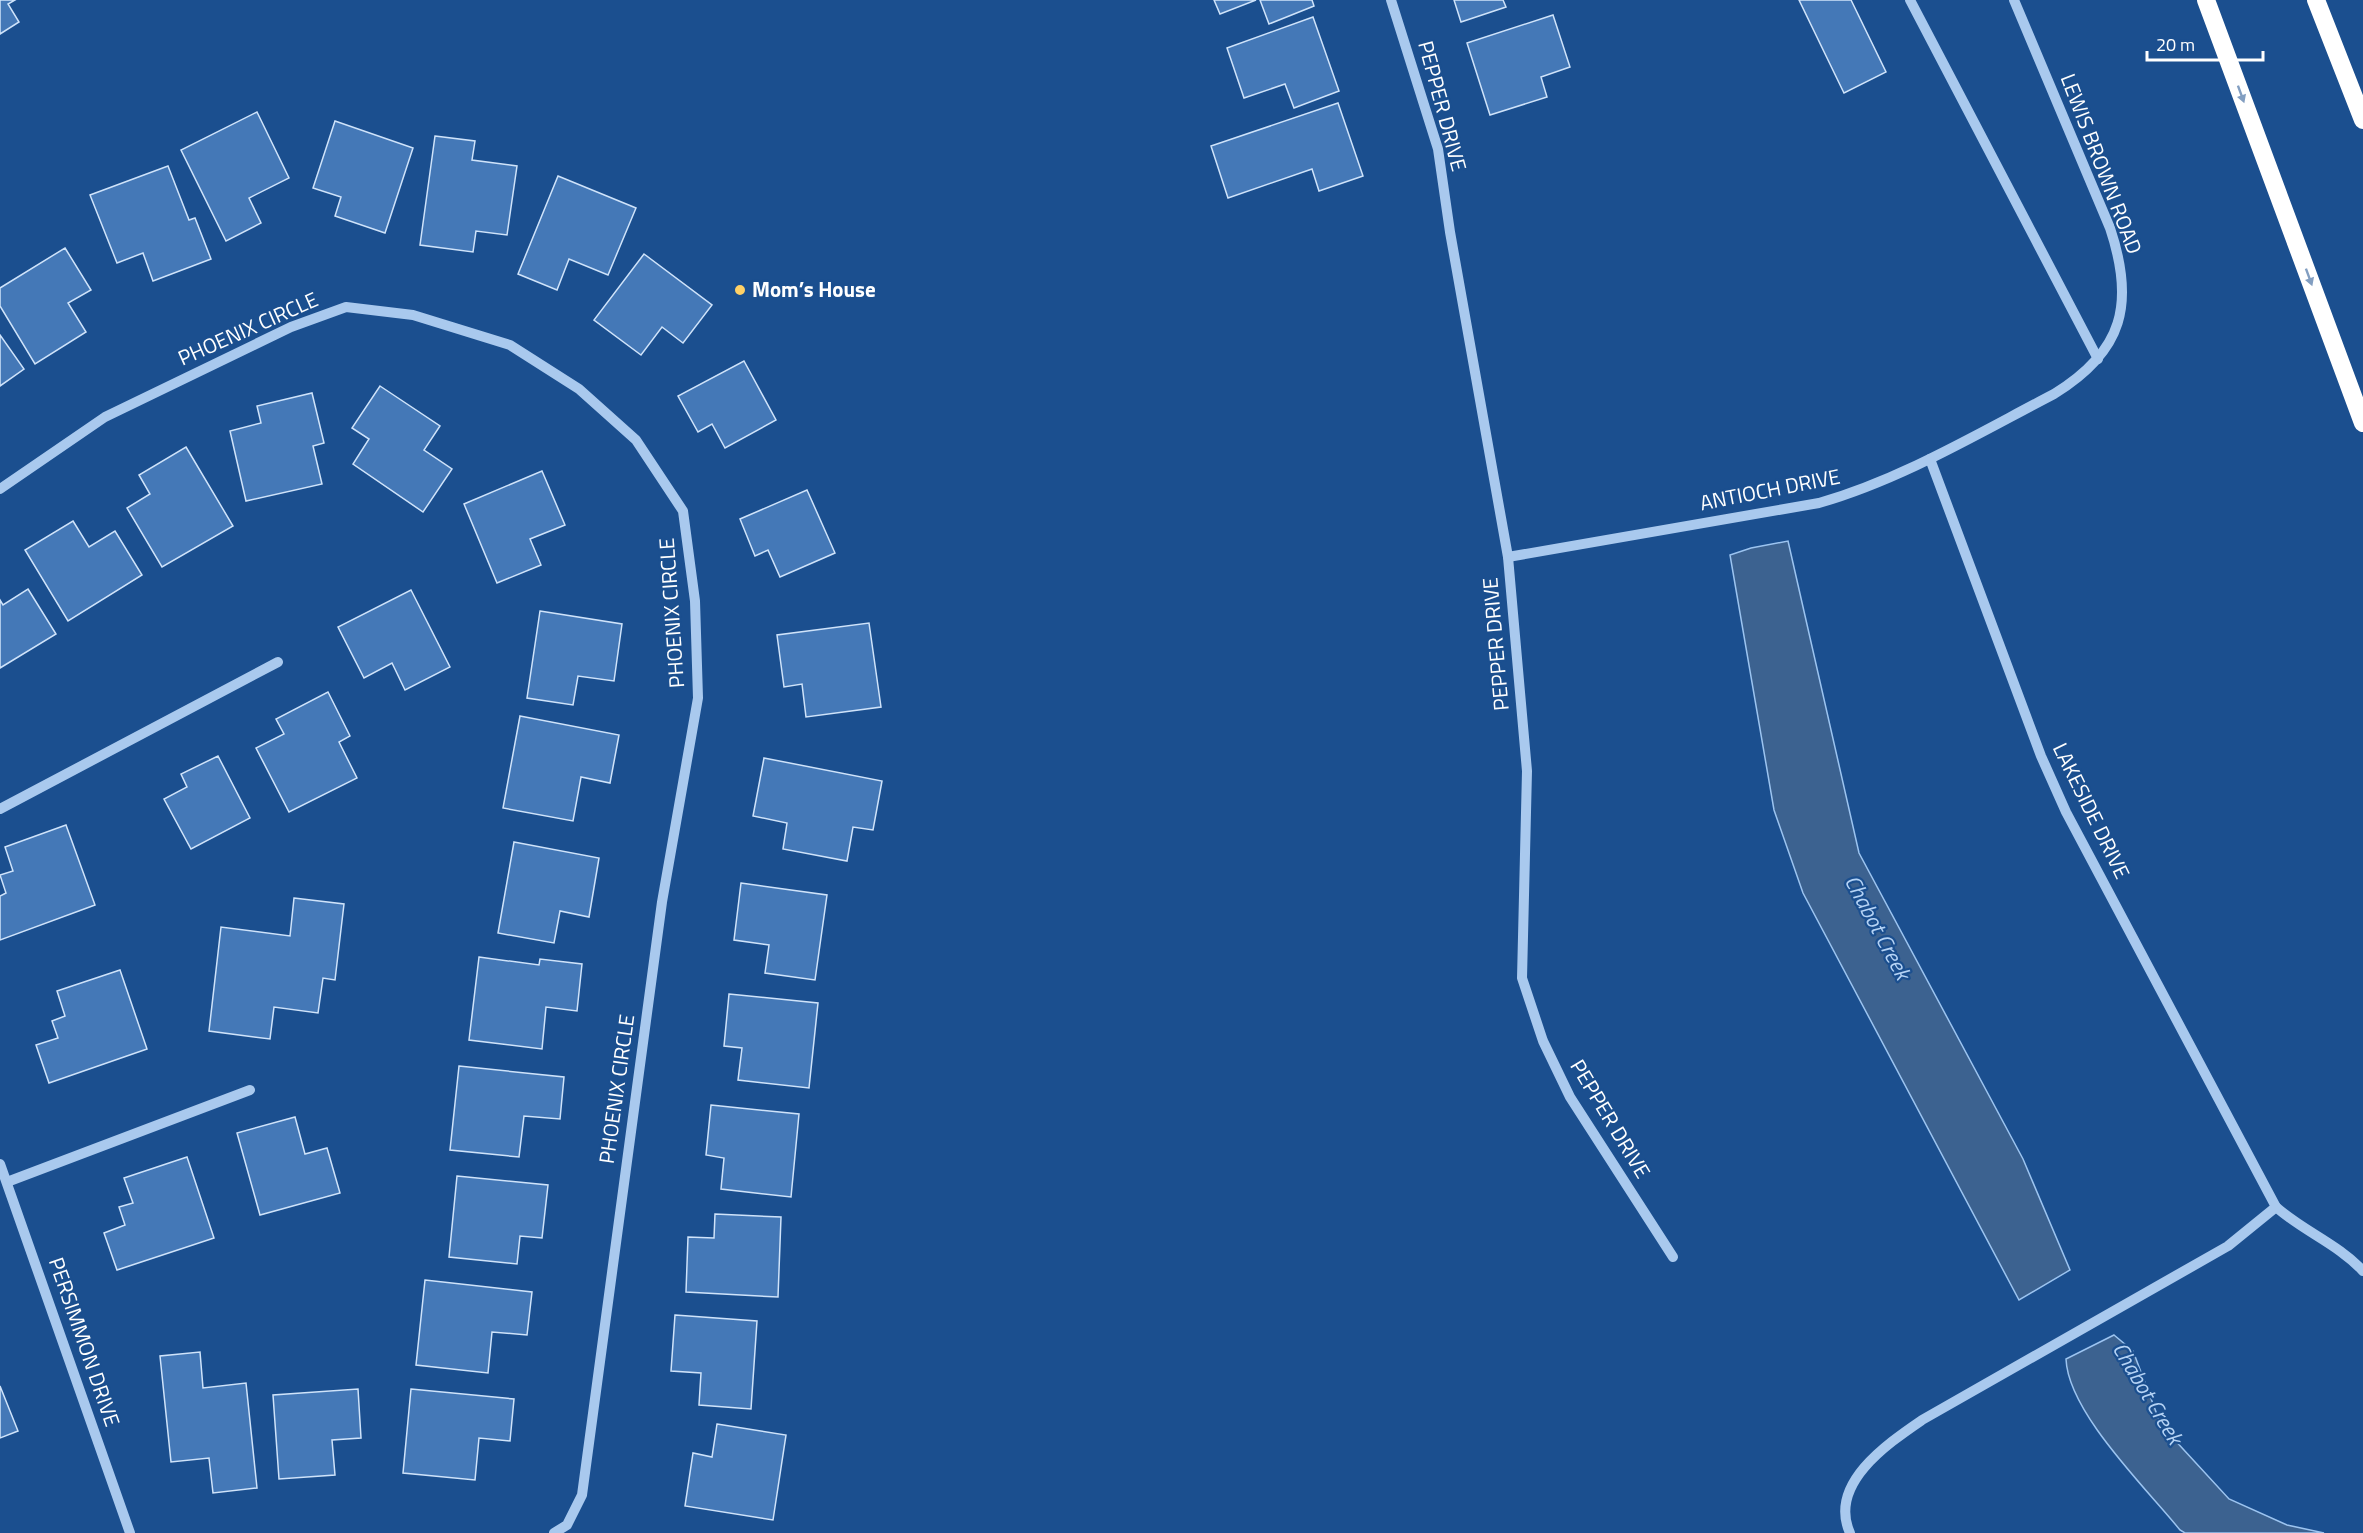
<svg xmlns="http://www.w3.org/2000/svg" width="2363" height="1533" font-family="'Titillium Web',sans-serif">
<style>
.water{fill:#3c6290;stroke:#9cc4f0;stroke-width:1.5}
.building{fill:#4478b7;stroke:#cfe3fa;stroke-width:1.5}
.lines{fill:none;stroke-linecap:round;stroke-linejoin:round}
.minor{stroke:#a9c9ee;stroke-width:10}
.highway{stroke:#fff;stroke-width:18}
.oneway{fill:#829ec1}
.poi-dot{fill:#ffd166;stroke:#1b4f8f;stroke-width:2}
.labels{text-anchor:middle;stroke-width:4.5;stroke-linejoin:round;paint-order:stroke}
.street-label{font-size:21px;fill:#fff;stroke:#1b4f8f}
.poi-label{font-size:21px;font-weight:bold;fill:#fff;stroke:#1b4f8f;text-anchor:start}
.water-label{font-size:22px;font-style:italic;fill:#b5d3f5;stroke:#1b4f8f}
</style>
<rect width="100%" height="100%" fill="#1b4f8f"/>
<g class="water">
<polygon points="1788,541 1859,853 2023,1159 2070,1270 2019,1300 1803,893 1774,810 1730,555 1751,548"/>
<path d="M2114 1335 2133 1351 2161 1425 2229 1499 2287 1525 2324 1533H2185L2180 1530C2146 1488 2068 1412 2066 1359Z"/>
</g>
<g class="building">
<polygon points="0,0 15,0 8,4 19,22 0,34"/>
<polygon points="1214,0 1256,0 1220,14"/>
<polygon points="1260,0 1312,0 1314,6 1269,24"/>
<polygon points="1454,0 1503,0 1506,7 1461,22"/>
<polygon points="1799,0 1851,0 1886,72 1844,93"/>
<polygon points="1553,15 1570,67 1541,77 1547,97 1490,115 1467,43"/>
<polygon points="1313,17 1339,91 1294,108 1285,84 1244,98 1227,48"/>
<polygon points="1338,103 1363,176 1319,191 1312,169 1228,198 1211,146"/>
<polygon points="257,112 289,178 249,198 261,223 226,241 181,150"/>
<polygon points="335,121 413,148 385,233 335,216 341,197 313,188"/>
<polygon points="435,136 475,141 472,160 517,166 507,235 476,231 473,252 420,245"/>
<polygon points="168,166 189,220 195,218 211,259 153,281 143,253 117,263 90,195"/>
<polygon points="558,176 636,208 608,275 569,259 557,290 518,274"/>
<polygon points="65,248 91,290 68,303 86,332 35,364 0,306 0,288"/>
<polygon points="644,254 712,305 683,343 662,327 641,355 594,320"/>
<polygon points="0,335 24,369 0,386"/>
<polygon points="744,361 776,420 725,448 712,424 698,432 678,396"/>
<polygon points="380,386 440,426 424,450 452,469 423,512 353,464 369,439 352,428"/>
<polygon points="312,393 324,443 313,446 322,484 246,501 230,431 261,423 257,406"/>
<polygon points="186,447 233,526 162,567 127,508 150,494 139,475"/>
<polygon points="542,471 565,525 530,539 541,565 497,583 464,504"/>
<polygon points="807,490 835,553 780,577 768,550 755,556 740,519"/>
<polygon points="73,521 89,547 115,531 142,575 68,621 25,550"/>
<polygon points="28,589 56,634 0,668 0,600 3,605"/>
<polygon points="411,590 450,667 405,690 392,663 364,678 338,627"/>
<polygon points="540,611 622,624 614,681 578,676 573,705 527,698"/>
<polygon points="869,623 881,707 806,717 802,684 784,687 777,635"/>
<polygon points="328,692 350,736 339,742 357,778 289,812 256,748 284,734 276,719"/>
<polygon points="520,716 619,735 610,783 581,777 573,821 503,808"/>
<polygon points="218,756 250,818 191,849 164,799 187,787 181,774"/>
<polygon points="764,758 882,781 873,830 853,827 847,861 783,849 787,823 753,816"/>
<polygon points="66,825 95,905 0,940 0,896 6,893 0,875 13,871 5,847"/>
<polygon points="514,842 599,858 589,917 560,911 554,943 498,933"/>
<polygon points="741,883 827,895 815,980 765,973 769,945 734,940"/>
<polygon points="294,898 344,904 335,980 323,978 318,1013 274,1007 270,1039 209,1031 221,927 290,936"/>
<polygon points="479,957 539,965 540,959 582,964 577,1011 546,1007 542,1049 469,1040"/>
<polygon points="120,970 147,1049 49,1083 36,1045 58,1038 52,1021 65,1016 57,991"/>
<polygon points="729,994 818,1003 809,1088 738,1080 742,1048 724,1046"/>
<polygon points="459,1066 564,1077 560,1119 524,1116 519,1157 450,1150"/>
<polygon points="711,1105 799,1114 791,1197 721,1189 724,1158 706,1155"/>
<polygon points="295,1117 305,1154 327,1148 340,1193 260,1215 237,1133"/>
<polygon points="187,1157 214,1238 117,1270 104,1233 125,1225 119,1207 133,1203 124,1178"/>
<polygon points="457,1176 548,1185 542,1238 520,1236 517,1264 449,1257"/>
<polygon points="715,1214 781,1217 778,1297 686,1292 688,1237 714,1238"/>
<polygon points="425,1280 532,1292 527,1335 492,1332 488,1373 416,1365"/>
<polygon points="675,1315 757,1321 751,1409 699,1405 701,1373 671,1371"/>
<polygon points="200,1352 203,1388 246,1383 257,1488 213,1493 209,1458 171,1462 160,1356"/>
<polygon points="0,1386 18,1431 0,1438"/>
<polygon points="358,1389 361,1438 332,1440 335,1475 279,1479 273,1395"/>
<polygon points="411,1389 514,1399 510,1441 479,1438 475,1480 403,1473"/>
<polygon points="717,1424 786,1435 773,1520 685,1506 693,1453 712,1457"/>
</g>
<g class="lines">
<g class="minor">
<polyline points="1391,0 1438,149 1450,232 1508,557 1527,771 1522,978 1543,1041 1570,1097 1673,1257"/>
<polyline points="1910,0 2098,359"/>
<polyline points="0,489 105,417 291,327 346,307 413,315 510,345 579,389 636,440 683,511 695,601 698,698 662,902 582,1495 567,1525 554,1533"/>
<path d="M1508 557 1819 503C1902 479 1977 434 2054 394 2124 351 2135 303 2110 228L2014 0"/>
<polyline points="0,809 278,662"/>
<polyline points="0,1164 130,1533"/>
<polyline points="7,1182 250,1090"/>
<path d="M2276 1207C2303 1231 2338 1244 2363 1271"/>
<path d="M1850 1533C1828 1484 1887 1444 1922 1420L2228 1246 2276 1207 2066 812 2041 756 1930 459"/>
</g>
<g class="highway">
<polyline points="2206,0 2363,423"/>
<polyline points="2316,0 2363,120"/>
</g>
</g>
<defs><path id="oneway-solid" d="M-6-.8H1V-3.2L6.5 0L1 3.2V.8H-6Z" transform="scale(1.5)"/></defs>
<g class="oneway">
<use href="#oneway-solid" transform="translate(2241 94) rotate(70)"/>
<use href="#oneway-solid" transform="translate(2309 277) rotate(70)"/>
</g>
<circle class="poi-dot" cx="740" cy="290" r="6"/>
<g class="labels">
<g class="street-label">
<text transform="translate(1442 106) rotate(75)" y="7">PEPPER DRIVE</text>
<text transform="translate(2101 164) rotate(69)" y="7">LEWIS BROWN ROAD</text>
<text transform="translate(248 329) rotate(-24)" y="7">PHOENIX CIRCLE</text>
<text transform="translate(1770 490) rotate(-11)" y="7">ANTIOCH DRIVE</text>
<text transform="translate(672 613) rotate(-94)" y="7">PHOENIX CIRCLE</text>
<text transform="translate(1496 644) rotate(-95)" y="7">PEPPER DRIVE</text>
<text transform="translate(2091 811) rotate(64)" y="7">LAKESIDE DRIVE</text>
<text transform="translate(617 1089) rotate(-82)" y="7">PHOENIX CIRCLE</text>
<text transform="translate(1610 1119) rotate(59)" y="7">PEPPER DRIVE</text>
<text transform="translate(84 1342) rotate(71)" y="7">PERSIMMON DRIVE</text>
</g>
<g class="poi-label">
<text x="752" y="297">Mom’s House</text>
</g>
<g class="water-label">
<text transform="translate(1878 927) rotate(62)" y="8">Chabot Creek</text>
<text transform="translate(2148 1393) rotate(59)" y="8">Chabot Creek</text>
</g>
</g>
<path d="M2147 51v9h116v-9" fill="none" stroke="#ffffff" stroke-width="3"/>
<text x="2156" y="51" font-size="18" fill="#ffffff" stroke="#1b4f8f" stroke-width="4.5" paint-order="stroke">20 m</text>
</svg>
